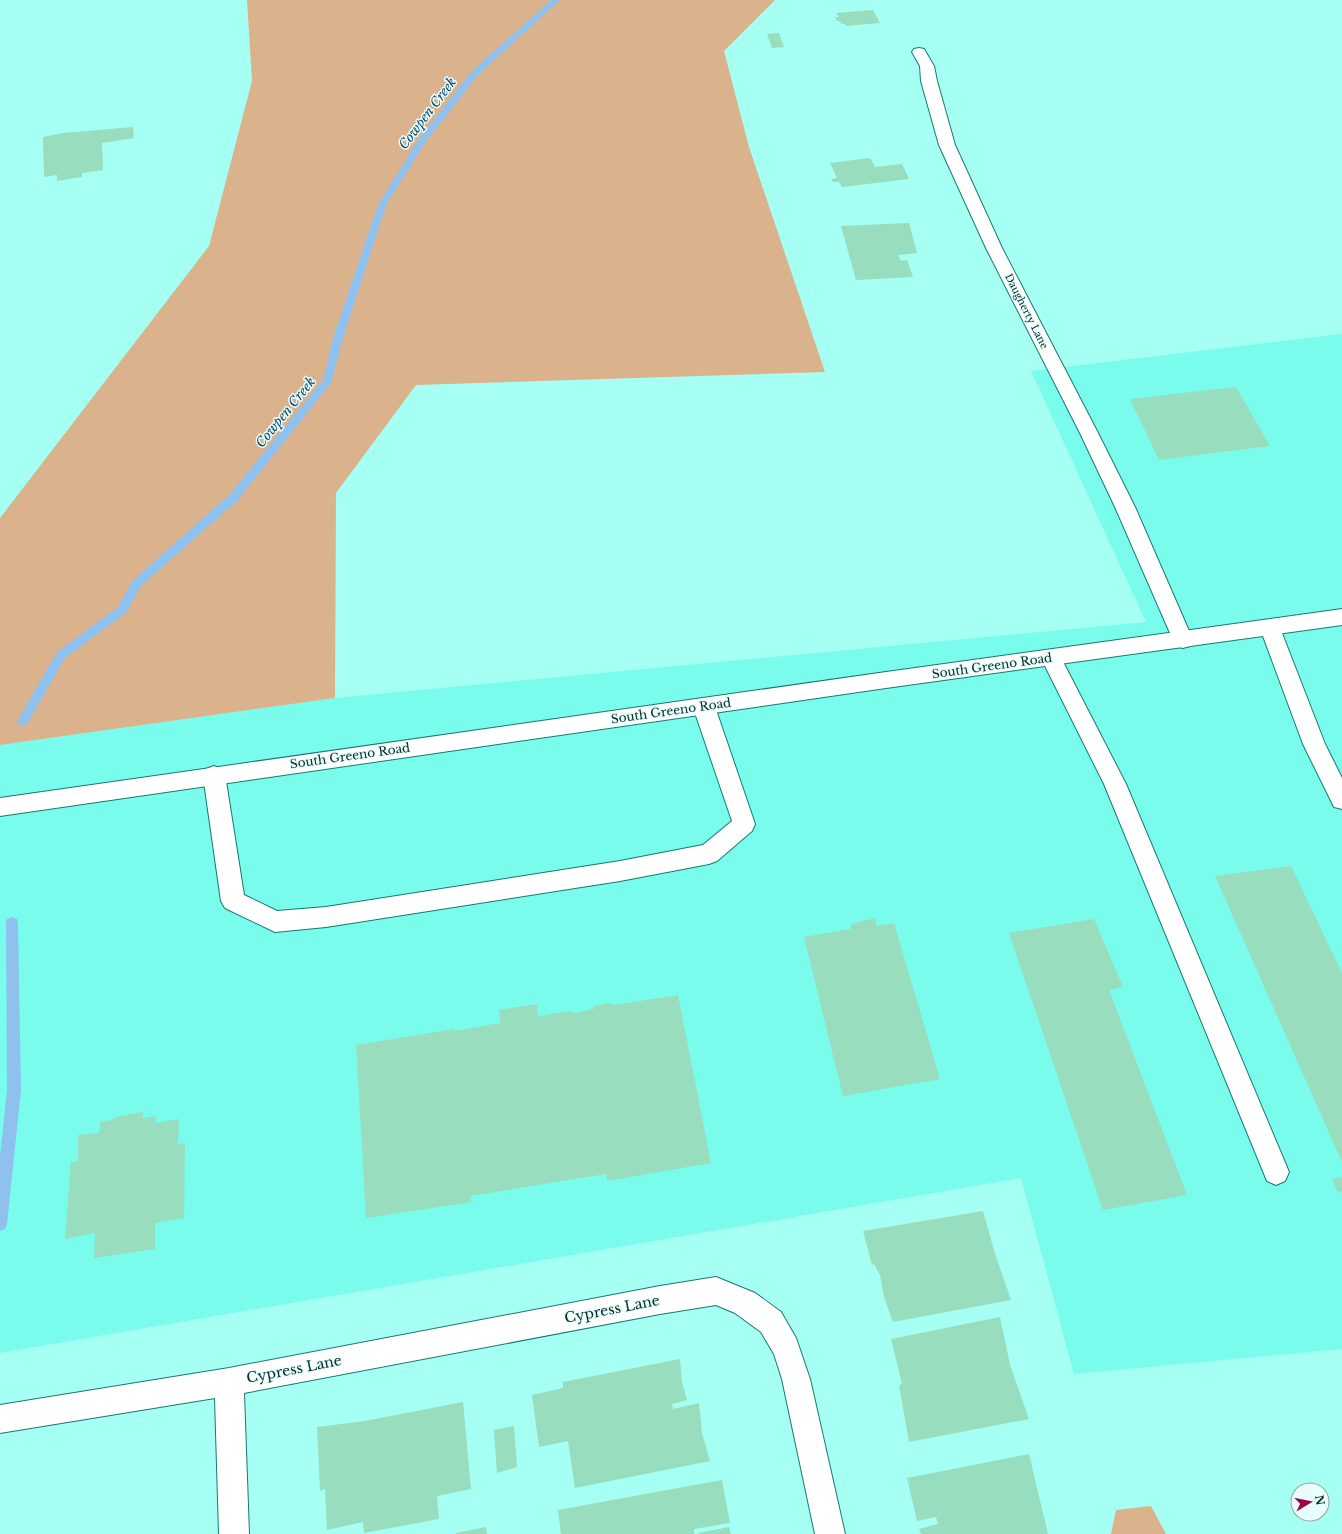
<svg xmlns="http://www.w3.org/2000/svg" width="1342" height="1534" font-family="'Libre Baskerville',serif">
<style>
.built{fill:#79fcec}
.green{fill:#dab28c}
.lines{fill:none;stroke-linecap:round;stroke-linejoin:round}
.stream{fill:#8ec1ed;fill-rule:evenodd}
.building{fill:#97ddbe}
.minor-casing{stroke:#167970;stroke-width:2}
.major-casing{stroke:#167970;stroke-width:2}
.minor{fill:#fff;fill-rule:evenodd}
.major{fill:#fff;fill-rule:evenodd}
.labels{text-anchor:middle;stroke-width:3;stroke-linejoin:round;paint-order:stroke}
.far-street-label{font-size:10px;fill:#042c28;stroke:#e9fdfa}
.street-label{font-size:12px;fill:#042c28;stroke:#e9fdfa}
.water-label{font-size:13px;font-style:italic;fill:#0a466f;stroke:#e9fdfa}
.near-street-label{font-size:14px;fill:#042c28;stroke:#e9fdfa}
</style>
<rect width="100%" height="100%" fill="#a6fff3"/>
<polygon class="built" points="1342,334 1342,1349 1074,1374 1021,1178 0,1353 0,745 335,698 1146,622 1031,371"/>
<g class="green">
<polygon points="247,0 775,0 724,51 749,147 825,372 416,385 336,493 335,698 0,745 0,518 209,246 252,81"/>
<polygon points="1151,1506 1166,1534 1111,1534 1116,1510"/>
</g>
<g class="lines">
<g class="stream">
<polygon points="551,0 560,0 478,75 425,143 386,205 343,338 331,383 238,500 140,587 126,613 65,658 27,724 23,726 19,724 17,721 19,718 57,652 118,607 132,581 230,494 323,380 333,338 378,205 418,140 472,71"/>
<polygon points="12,917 17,919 18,923 21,1090 7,1224 5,1229 0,1231 0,1156 7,1090 6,923 7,919"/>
</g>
</g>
<g class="building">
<polygon points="873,10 880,23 846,26 845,24 842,24 839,21 837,21 835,17 839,17 836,13"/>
<polygon points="779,33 784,47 772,48 767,34"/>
<polygon points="133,127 134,138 102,143 103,170 82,173 82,177 57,181 57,175 44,177 43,137 63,133"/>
<polygon points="870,158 875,167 902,164 909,179 842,187 839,182 833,182 831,179 837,178 830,163"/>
<polygon points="909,223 917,253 898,255 901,261 907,260 913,277 856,280 841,226"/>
<polygon points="1236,387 1270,446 1159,460 1130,399"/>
<polygon points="1291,866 1342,973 1342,1162 1215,876"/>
<polygon points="875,918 877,926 894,923 940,1079 843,1096 804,937 851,929 851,924"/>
<polygon points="1094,919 1123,987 1109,990 1187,1195 1103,1210 1009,933"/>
<polygon points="678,995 711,1163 607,1181 606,1174 470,1196 471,1202 366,1218 356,1045 454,1029 454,1031 500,1023 499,1010 537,1004 538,1016 572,1011 575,1013 594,1009 594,1006 610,1003 614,1005"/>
<polygon points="143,1112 143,1118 155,1116 156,1123 179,1119 178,1144 185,1143 184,1218 155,1223 155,1249 94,1258 95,1233 65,1239 71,1162 78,1161 78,1135 99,1133 100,1122 111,1120 116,1117"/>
<polygon points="1342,1177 1342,1191 1338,1192 1332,1179"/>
<polygon points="983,1211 995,1254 1011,1300 893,1322 884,1297 880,1275 874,1264 872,1265 863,1231"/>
<polygon points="1000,1317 1010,1365 1029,1419 909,1442 899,1385 902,1384 891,1339"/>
<polygon points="680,1359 682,1382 687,1400 672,1404 673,1409 699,1403 702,1433 710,1461 575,1488 568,1441 539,1447 532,1395 563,1388 563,1382"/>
<polygon points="463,1402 471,1489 437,1496 439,1519 364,1533 363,1522 327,1530 325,1489 320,1491 317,1427 365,1421"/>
<polygon points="514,1426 517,1467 497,1473 494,1430"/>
<polygon points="1029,1454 1048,1534 921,1534 919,1529 938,1524 936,1517 917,1521 907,1478"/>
<polygon points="722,1480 730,1523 694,1529 694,1534 561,1534 558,1510"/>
<polygon points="486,1527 487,1534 456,1534 456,1533"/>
<polygon points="729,1527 731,1534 699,1534 699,1533"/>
</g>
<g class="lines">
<defs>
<g id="minor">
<polygon points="919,48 924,49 934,66 937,81 955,145 1002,248 1098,433 1135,507 1193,640 1190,646 1183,648 1176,646 1173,640 1115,507 1080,433 986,248 939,145 921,81 920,66 912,52 914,49"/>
<polygon points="1270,620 1277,622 1280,628 1325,744 1342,778 1342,809 1334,807 1303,744 1260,628 1263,622"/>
<polygon points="1051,650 1058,652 1126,784 1289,1172 1285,1181 1276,1185 1267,1181 1104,784 1041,658 1044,652"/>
<polygon points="704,698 712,701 715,707 755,824 752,831 717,861 709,864 620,881 326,927 275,932 225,908 221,901 203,775 206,769 214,766 222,769 225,775 244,895 277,911 326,907 620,861 703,845 732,821 693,707 696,701"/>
<polygon points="716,1277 755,1293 781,1312 796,1338 810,1379 845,1534 815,1534 782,1379 774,1354 761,1332 735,1313 716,1305 660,1314 244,1393 249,1534 219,1534 215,1398 0,1433 0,1405 229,1368 660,1286"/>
</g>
<polygon id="major" points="1342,609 1342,625 886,688 0,816 0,798 886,672"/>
</defs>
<use href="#minor" class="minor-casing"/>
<use href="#major" class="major-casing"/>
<use href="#minor" class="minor"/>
<use href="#major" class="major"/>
</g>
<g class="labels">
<g class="far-street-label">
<text transform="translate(1027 311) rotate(63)" y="4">Daugherty Lane</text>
</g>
<g class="street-label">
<text transform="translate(992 666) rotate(-8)" y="4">South Greeno Road</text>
<text transform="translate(671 711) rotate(-8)" y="4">South Greeno Road</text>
<text transform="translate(350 756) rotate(-8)" y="4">South Greeno Road</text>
</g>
<g class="water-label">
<text transform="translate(427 113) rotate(-53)" y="5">Cowpen Creek</text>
<text transform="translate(285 412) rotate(-51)" y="5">Cowpen Creek</text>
</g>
<g class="near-street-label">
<text transform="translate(612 1309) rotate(-11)" y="5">Cypress Lane</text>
<text transform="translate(294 1369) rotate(-11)" y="5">Cypress Lane</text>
</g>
</g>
<g transform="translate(1310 1502) rotate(80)"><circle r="19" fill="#e9fdfa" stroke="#8da9a6"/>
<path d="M0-3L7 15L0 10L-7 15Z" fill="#9f0448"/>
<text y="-6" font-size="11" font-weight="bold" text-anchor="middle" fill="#042c28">N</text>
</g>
</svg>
